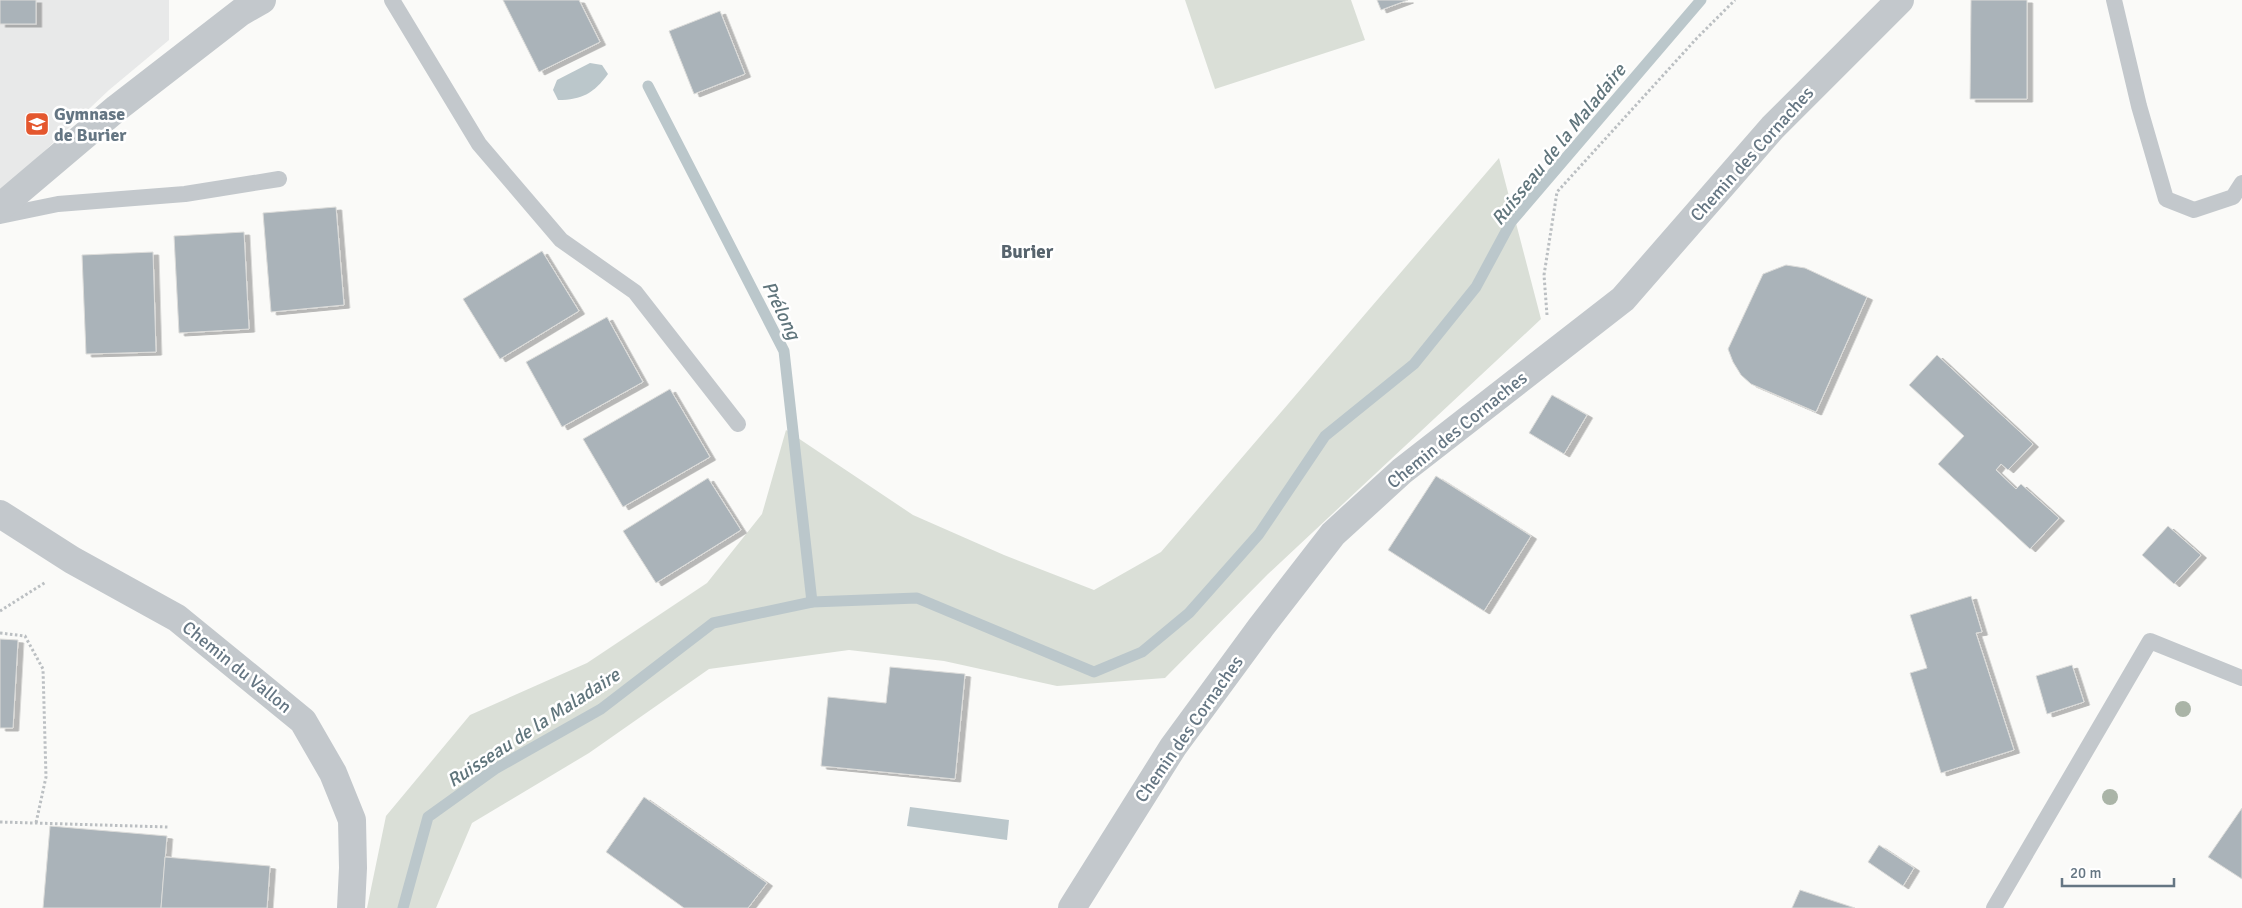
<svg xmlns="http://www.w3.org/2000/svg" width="2242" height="908" font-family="Signika,sans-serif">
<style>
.built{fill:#e8e9e9}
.green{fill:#dadfd7}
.water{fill:#bbc7cb}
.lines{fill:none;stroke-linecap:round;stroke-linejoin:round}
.stream{stroke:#bbc7cb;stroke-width:11}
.building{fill:#aab3b9;stroke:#dcdcda;filter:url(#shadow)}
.path{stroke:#bbbfc2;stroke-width:3;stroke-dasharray:2.5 2.5;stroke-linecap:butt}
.lane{stroke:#c3c8cc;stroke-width:16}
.street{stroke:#c3c8cc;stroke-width:28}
.tree{fill:#aab4a7}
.labels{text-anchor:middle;stroke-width:5;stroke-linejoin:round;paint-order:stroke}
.poi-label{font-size:18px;font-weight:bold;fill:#657683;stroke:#fff;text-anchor:start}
.street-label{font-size:18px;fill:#657683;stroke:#fff}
.water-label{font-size:19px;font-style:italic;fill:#60757c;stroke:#fff}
.neighbourhood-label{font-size:19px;font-weight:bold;fill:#57646e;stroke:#fff}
</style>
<defs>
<filter id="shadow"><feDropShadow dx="5.5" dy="3" stdDeviation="0" flood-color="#0004"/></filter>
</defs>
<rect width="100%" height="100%" fill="#fafaf8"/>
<polygon class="built" points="0,0 169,0 169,40 109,90 0,193"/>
<g class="green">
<polygon points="1185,0 1351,0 1365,40 1215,89"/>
<polygon points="1499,158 1541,319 1268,574 1165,678 1057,686 944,661 849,650 709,669 589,753 472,823 436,908 367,908 386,816 470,715 587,663 707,583 762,514 786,430 913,515 1004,555 1094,590 1161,552"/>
</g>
<g class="water">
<path d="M590 63 602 65 608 74C594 93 582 100 558 100L553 90 557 80Z"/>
<polygon points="910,807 1009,820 1007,840 907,826"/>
</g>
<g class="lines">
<g class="stream">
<polyline points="648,86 784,351 812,602"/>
<polyline points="403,908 428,817 495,769 601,709 713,623 812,602 917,598 1094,672 1142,652 1189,613 1259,534 1325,436 1414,364 1476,287 1511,222 1701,0"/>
</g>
</g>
<g class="building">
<rect x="0" y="0" width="36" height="24"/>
<polygon points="503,0 579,0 600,42 539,72"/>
<polygon points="1377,0 1408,0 1381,10"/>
<polygon points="1971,0 2027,0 2027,99 1970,99"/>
<polygon points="720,11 745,74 694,94 669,31"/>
<polygon points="336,207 344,305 271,312 263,213"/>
<polygon points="244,232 249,329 179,333 174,236"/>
<polygon points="542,251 579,311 500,359 463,299"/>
<polygon points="153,252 156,352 86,354 82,255"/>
<polygon points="1786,265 1805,268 1867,297 1816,412 1751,384 1741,375 1733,362 1728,349 1763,274"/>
<polygon points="607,317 643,382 562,427 526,362"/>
<polygon points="1937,355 2033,444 2008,470 2001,464 1996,470 2016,489 2021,484 2059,518 2030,549 1938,464 1964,436 1909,385"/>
<polygon points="670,389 710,457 623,507 583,439"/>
<polygon points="1552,395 1587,415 1564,454 1529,433"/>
<polygon points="1436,476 1531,536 1484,611 1388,550"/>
<polygon points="708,478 741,530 656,583 623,531"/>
<polygon points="2168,526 2201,555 2174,584 2142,555"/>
<polygon points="1971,596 1982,632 1976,633 2014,750 1941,773 1910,673 1927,668 1910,615"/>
<polygon points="0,639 18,640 13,728 0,728"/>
<polygon points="2072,665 2084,702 2047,714 2036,676"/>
<polygon points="890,667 965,674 955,779 821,766 828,697 886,703"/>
<polygon points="644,797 767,883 748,908 684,908 606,852"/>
<polygon points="2242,808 2242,879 2208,857"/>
<polygon points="50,826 167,836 161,908 43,908"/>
<polygon points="1879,845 1914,868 1903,886 1868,862"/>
<polygon points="165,857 270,866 267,908 161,908"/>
<polygon points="1800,890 1855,908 1792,908"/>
</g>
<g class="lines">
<g class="path">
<polyline points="1547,315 1544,275 1557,192 1697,38 1735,0"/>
<polyline points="0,611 46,582"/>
<polyline points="0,633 25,636 43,669 46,777 36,823"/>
<polyline points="0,822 168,827"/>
</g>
<g class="lane">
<polyline points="392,0 479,144 561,240 635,292 738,424"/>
<polyline points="2114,0 2139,106 2166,199 2194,210 2233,197 2242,183"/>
<polyline points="0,216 58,204 185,194 279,179"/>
<polyline points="1994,908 2150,641 2242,678"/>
</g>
<g class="street">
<polyline points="0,207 117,108 241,12 262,0"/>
<polyline points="0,514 72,560 177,618 303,721 333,773 352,820 353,868 351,908"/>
<polyline points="1072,908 1173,747 1261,627 1333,534 1402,471 1623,299 1773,127 1900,0"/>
</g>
</g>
<g class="tree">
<circle cx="2183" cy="709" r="8"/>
<circle cx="2110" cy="797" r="8"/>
</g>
<defs>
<symbol id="university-square" viewBox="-11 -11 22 22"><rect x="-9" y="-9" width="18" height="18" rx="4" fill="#e4572e" stroke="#fff"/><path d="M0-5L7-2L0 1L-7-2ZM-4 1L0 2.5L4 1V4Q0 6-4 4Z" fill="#fff"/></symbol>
</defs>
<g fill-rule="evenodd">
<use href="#university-square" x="23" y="110" width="28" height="28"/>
</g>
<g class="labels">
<g class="poi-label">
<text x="54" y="120">Gymnase<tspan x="54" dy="21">de Burier</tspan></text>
</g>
<g class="street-label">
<text transform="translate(1752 154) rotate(-48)" y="6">Chemin des Cornaches</text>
<text transform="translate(1457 430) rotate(-39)" y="6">Chemin des Cornaches</text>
<text transform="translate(237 667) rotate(39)" y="6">Chemin du Vallon</text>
<text transform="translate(1189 729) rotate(-55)" y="6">Chemin des Cornaches</text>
</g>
<g class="water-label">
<text transform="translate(1558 144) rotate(-51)" y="7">Ruisseau de la Maladaire</text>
<text transform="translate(782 310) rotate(64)" y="7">Prélong</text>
<text transform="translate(533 727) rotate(-33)" y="7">Ruisseau de la Maladaire</text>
</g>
<g class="neighbourhood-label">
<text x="1027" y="258">Burier</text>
</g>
</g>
<path d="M2062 878v8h112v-8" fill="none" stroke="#657683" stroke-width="2.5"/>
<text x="2070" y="878" font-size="15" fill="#657683" stroke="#ffffff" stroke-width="4" paint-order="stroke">20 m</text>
</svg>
